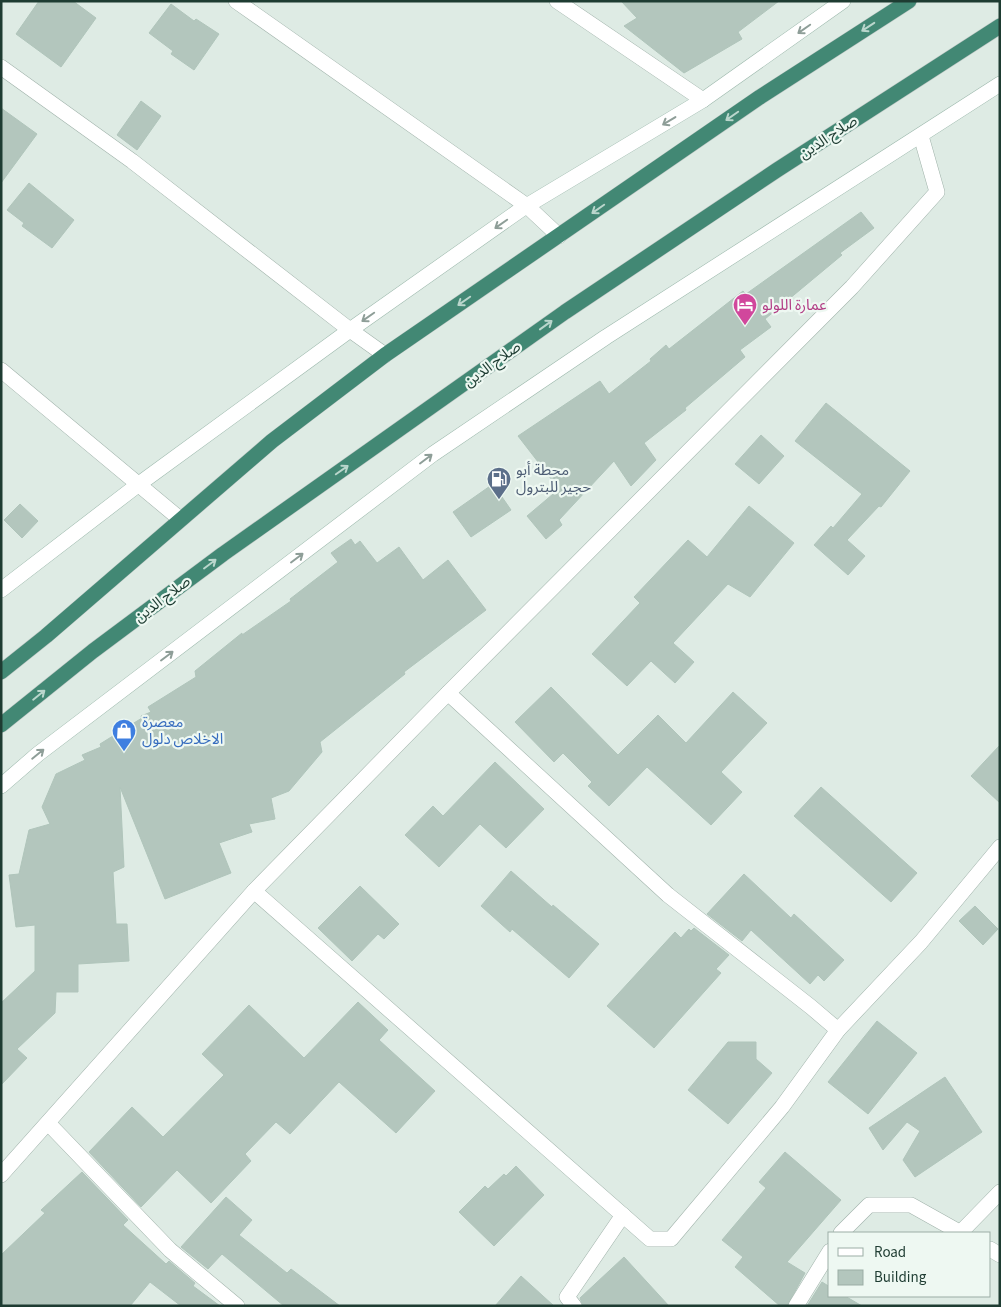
<svg xmlns="http://www.w3.org/2000/svg" width="1001" height="1307" font-family="'Source Sans 3','Noto Sans Arabic',sans-serif">
<style>
.building{fill:#b3c6bd;stroke:#b0c5bb}
.lines{fill:none;stroke-linecap:round;stroke-linejoin:round}
.minor-casing{stroke:#a1b3ab;stroke-width:16}
.secondary-casing{stroke:#9cb8ac;stroke-width:16}
.trunk-casing{stroke:#c0c8c6;stroke-width:16}
.minor{stroke:#fff;stroke-width:15}
.secondary{stroke:#fff;stroke-width:15}
.trunk{stroke:#428874;stroke-width:15}
.oneway{stroke:#bad6cc}
.oneway2{stroke:#8e9e98}
.labels{text-anchor:middle;stroke-width:4.5;stroke-linejoin:round;paint-order:stroke}
.street-label{font-size:15px;fill:#1e3c32;stroke:#eef8f2}
.hotel-label{font-size:15px;fill:#b23c85;stroke:#eef8f2;text-anchor:start}
.service-label{font-size:15px;fill:#4e5e75;stroke:#eef8f2;text-anchor:start}
.shop-label{font-size:15px;fill:#366cbe;stroke:#eef8f2;text-anchor:start}
</style>
<rect width="100%" height="100%" fill="#deebe4"/>
<g class="building">
<polygon points="39,1 73,1 96,18 61,67 16,34"/>
<polygon points="621,1 779,1 738,32 742,39 684,73 624,26 637,18"/>
<polygon points="171,4 194,21 196,19 219,34 194,70 171,54 173,51 149,33"/>
<polygon points="141,101 161,116 137,150 117,135"/>
<polygon points="1,108 37,134 1,183"/>
<polygon points="29,183 74,220 52,248 22,226 24,223 7,210"/>
<polygon points="861,212 874,228 840,253 842,255 765,319 771,327 740,350 745,357 685,408 686,410 644,443 656,460 631,486 614,461 559,520 562,525 546,539 527,516 559,489 518,436 600,381 609,394 651,361 650,359 666,345 669,349 743,291 746,294"/>
<polygon points="826,403 910,471 881,507 879,506 847,540 865,556 848,575 814,545 831,526 833,528 862,494 795,441"/>
<polygon points="761,435 784,456 759,484 735,464"/>
<polygon points="493,484 511,510 471,537 453,512"/>
<polygon points="20,504 38,521 22,538 4,520"/>
<polygon points="749,506 794,543 750,597 728,584 673,643 694,662 675,683 651,661 627,686 592,654 640,603 634,597 688,540 707,557"/>
<polygon points="351,539 355,545 360,541 377,563 399,547 423,580 448,560 486,610 404,672 405,674 320,742 322,752 289,791 271,798 275,819 249,824 252,832 219,843 231,873 165,899 120,787 124,867 113,872 116,924 127,924 129,961 78,964 78,992 56,992 55,1013 17,1049 27,1058 1,1085 1,1003 35,971 35,925 16,927 9,875 19,874 29,830 50,824 42,807 56,774 85,760 82,755 101,747 100,744 142,718 141,716 151,712 148,707 196,677 195,671 242,633 242,635 291,601 290,599 338,562 331,553"/>
<polygon points="551,687 618,755 658,715 686,743 733,692 767,723 721,772 742,792 711,825 647,767 609,806 588,786 592,782 563,753 554,762 515,722"/>
<polygon points="1000,745 1000,803 971,776"/>
<polygon points="495,762 544,809 506,848 480,824 439,867 405,835 433,806 443,816"/>
<polygon points="821,787 917,873 891,902 794,816"/>
<polygon points="511,871 552,907 553,905 599,944 569,978 512,929 510,932 481,906"/>
<polygon points="744,874 791,918 794,914 844,960 824,981 818,975 810,984 751,930 742,941 707,914"/>
<polygon points="360,886 399,924 384,939 378,934 352,961 318,928"/>
<polygon points="975,906 998,929 983,945 959,921"/>
<polygon points="694,928 729,955 716,969 721,973 654,1048 607,1006 675,932 681,938 689,929 691,931"/>
<polygon points="358,1002 388,1030 379,1040 435,1091 396,1133 339,1082 290,1134 276,1122 245,1154 251,1161 211,1203 177,1170 141,1207 89,1152 132,1107 163,1137 224,1075 202,1054 249,1005 304,1058"/>
<polygon points="877,1021 917,1053 868,1114 828,1082"/>
<polygon points="728,1042 756,1042 756,1059 772,1073 728,1124 688,1090"/>
<polygon points="945,1077 982,1132 915,1177 903,1160 920,1131 907,1122 883,1150 869,1128"/>
<polygon points="785,1152 841,1200 787,1262 805,1273 787,1306 780,1306 735,1267 743,1257 722,1240 766,1188 759,1182"/>
<polygon points="516,1166 544,1195 494,1246 459,1212 485,1186 488,1189 504,1174 506,1176"/>
<polygon points="82,1172 128,1220 123,1225 166,1264 169,1261 195,1283 193,1286 220,1306 181,1306 150,1282 130,1306 1,1306 1,1255 45,1213 41,1210"/>
<polygon points="226,1197 252,1220 239,1235 287,1273 291,1269 340,1306 284,1306 222,1254 208,1269 181,1247"/>
<polygon points="624,1257 669,1306 583,1306 580,1298"/>
<polygon points="521,1276 554,1306 495,1306"/>
<polygon points="822,1282 830,1287 830,1296 845,1296 862,1306 807,1306"/>
</g>
<g class="lines">
<defs>
<g id="minor">
<polyline points="236,1 527,206 559,236"/>
<polyline points="557,1 703,100"/>
<polyline points="1,67 132,161 350,330 385,355"/>
<polyline points="1,370 180,519"/>
<polyline points="448,693 668,895 811,1007 838,1030"/>
<polyline points="254,891 650,1239 671,1239 782,1107 838,1030 921,942 1000,847"/>
<polyline points="48,1123 170,1250 237,1306"/>
<polyline points="1,1175 254,891 448,693 852,287 937,192 921,136"/>
<polyline points="841,1233 869,1205 911,1205 961,1233"/>
<polyline points="960,1233 1000,1192"/>
<polyline points="990,1249 1000,1255"/>
<polyline points="574,1306 567,1297 623,1215"/>
<polyline points="796,1306 830,1251"/>
</g>
<g id="secondary">
<polyline points="1,590 139,484 350,330 523,208 703,100 843,1"/>
<polyline points="1,786 38,754 433,454 606,337 1000,84"/>
</g>
<g id="trunk">
<polyline points="1,672 46,636 272,441 385,355 760,97 909,1"/>
<polyline points="1,725 93,651 223,554 565,312 777,170 1000,26"/>
</g>
</defs>
<use href="#minor" class="minor-casing"/>
<use href="#secondary" class="secondary-casing"/>
<use href="#trunk" class="trunk-casing"/>
<use href="#minor" class="minor"/>
<use href="#secondary" class="secondary"/>
<use href="#trunk" class="trunk"/>
</g>
<defs><path id="oneway-shaft" d="M-6 0H5M1.5-3L5.5 0L1.5 3" fill="none" stroke-width="1.6" stroke-linecap="round" stroke-linejoin="round" transform="scale(1.25)"/></defs>
<g class="oneway">
<use href="#oneway-shaft" transform="translate(868 27) rotate(147)"/>
<use href="#oneway-shaft" transform="translate(732 116) rotate(145)"/>
<use href="#oneway-shaft" transform="translate(598 209) rotate(145)"/>
<use href="#oneway-shaft" transform="translate(464 301) rotate(145)"/>
<use href="#oneway-shaft" transform="translate(546 325) rotate(-36)"/>
<use href="#oneway-shaft" transform="translate(342 470) rotate(-35)"/>
<use href="#oneway-shaft" transform="translate(210 564) rotate(-37)"/>
<use href="#oneway-shaft" transform="translate(39 695) rotate(-39)"/>
</g>
<g class="oneway2">
<use href="#oneway-shaft" transform="translate(804 29) rotate(145)"/>
<use href="#oneway-shaft" transform="translate(669 121) rotate(149)"/>
<use href="#oneway-shaft" transform="translate(501 224) rotate(145)"/>
<use href="#oneway-shaft" transform="translate(368 317) rotate(145)"/>
<use href="#oneway-shaft" transform="translate(426 459) rotate(-37)"/>
<use href="#oneway-shaft" transform="translate(297 558) rotate(-37)"/>
<use href="#oneway-shaft" transform="translate(167 656) rotate(-37)"/>
<use href="#oneway-shaft" transform="translate(38 754) rotate(-39)"/>
</g>
<defs>
<symbol id="hotel-pin" viewBox="-11 -11 22 30"><path d="M0 17L-7.5 6A9.5 9.5 0 1 1 7.5 6Z" fill="#d1479c" stroke="#eef8f2"/><path d="M-6-4.5h1.5V1H6V5H4.5V3h-9V5H-6ZM-4 0a1.8 1.8 0 1 1 3.6 0ZM.5 0V-2.5h3Q6-2.5 6 0Z" fill="#fff"/></symbol>
<symbol id="fuel-pin" viewBox="-11 -11 22 30"><path d="M0 17L-7.5 6A9.5 9.5 0 1 1 7.5 6Z" fill="#5c6f8a" stroke="#eef8f2"/><path d="M-5.5-6h7V0h2V4h1.3V-2.5L3-4.5l.8-.8L6-3V5H2.5V1h-1V6h-7ZM-4.2-4.7v3.2H.2V-4.7Z" fill="#fff"/></symbol>
<symbol id="shop-pin" viewBox="-11 -11 22 30"><path d="M0 17L-7.5 6A9.5 9.5 0 1 1 7.5 6Z" fill="#3f7fe0" stroke="#eef8f2"/><path d="M-5-2.5h2.3a2.7 3.5 0 0 1 5.4 0H5L5.5 6h-11ZM-1.5-2.5h3a1.5 2.3 0 0 0-3 0Z" fill="#fff"/></symbol>
</defs>
<g fill-rule="evenodd">
<use href="#hotel-pin" x="731" y="291" width="28" height="38"/>
<use href="#fuel-pin" x="485" y="465" width="28" height="38"/>
<use href="#shop-pin" x="110" y="717" width="28" height="38"/>
</g>
<g class="labels">
<g class="street-label">
<text transform="translate(828 137) rotate(-33)" y="5">صلاح الدين</text>
<text transform="translate(492 364) rotate(-36)" y="5">صلاح الدين</text>
<text transform="translate(162 599) rotate(-37)" y="5">صلاح الدين</text>
</g>
<g class="hotel-label">
<text x="762" y="310">عمارة اللولو</text>
</g>
<g class="service-label">
<text x="516" y="475">محطة أبو<tspan x="516" dy="17">حجير للبترول</tspan></text>
</g>
<g class="shop-label">
<text x="142" y="727">معصرة<tspan x="142" dy="17">الاخلاص دلول</tspan></text>
</g>
</g>
<rect width="1001" height="1307" fill="none" stroke="#1e3c32" stroke-width="5"/>
<rect x="828" y="1232" width="162" height="65" fill="#eef8f2" stroke="#9bada5"/>
<rect x="838" y="1248" width="25" height="8" fill="#ffffff" stroke="#9bada5"/>
<text x="874" y="1257" font-size="15" fill="#1e3c32">Road</text>
<rect x="838" y="1270" width="25" height="15" fill="#b3c6bd" stroke="#9bada5"/>
<text x="874" y="1282" font-size="15" fill="#1e3c32">Building</text>
</svg>
